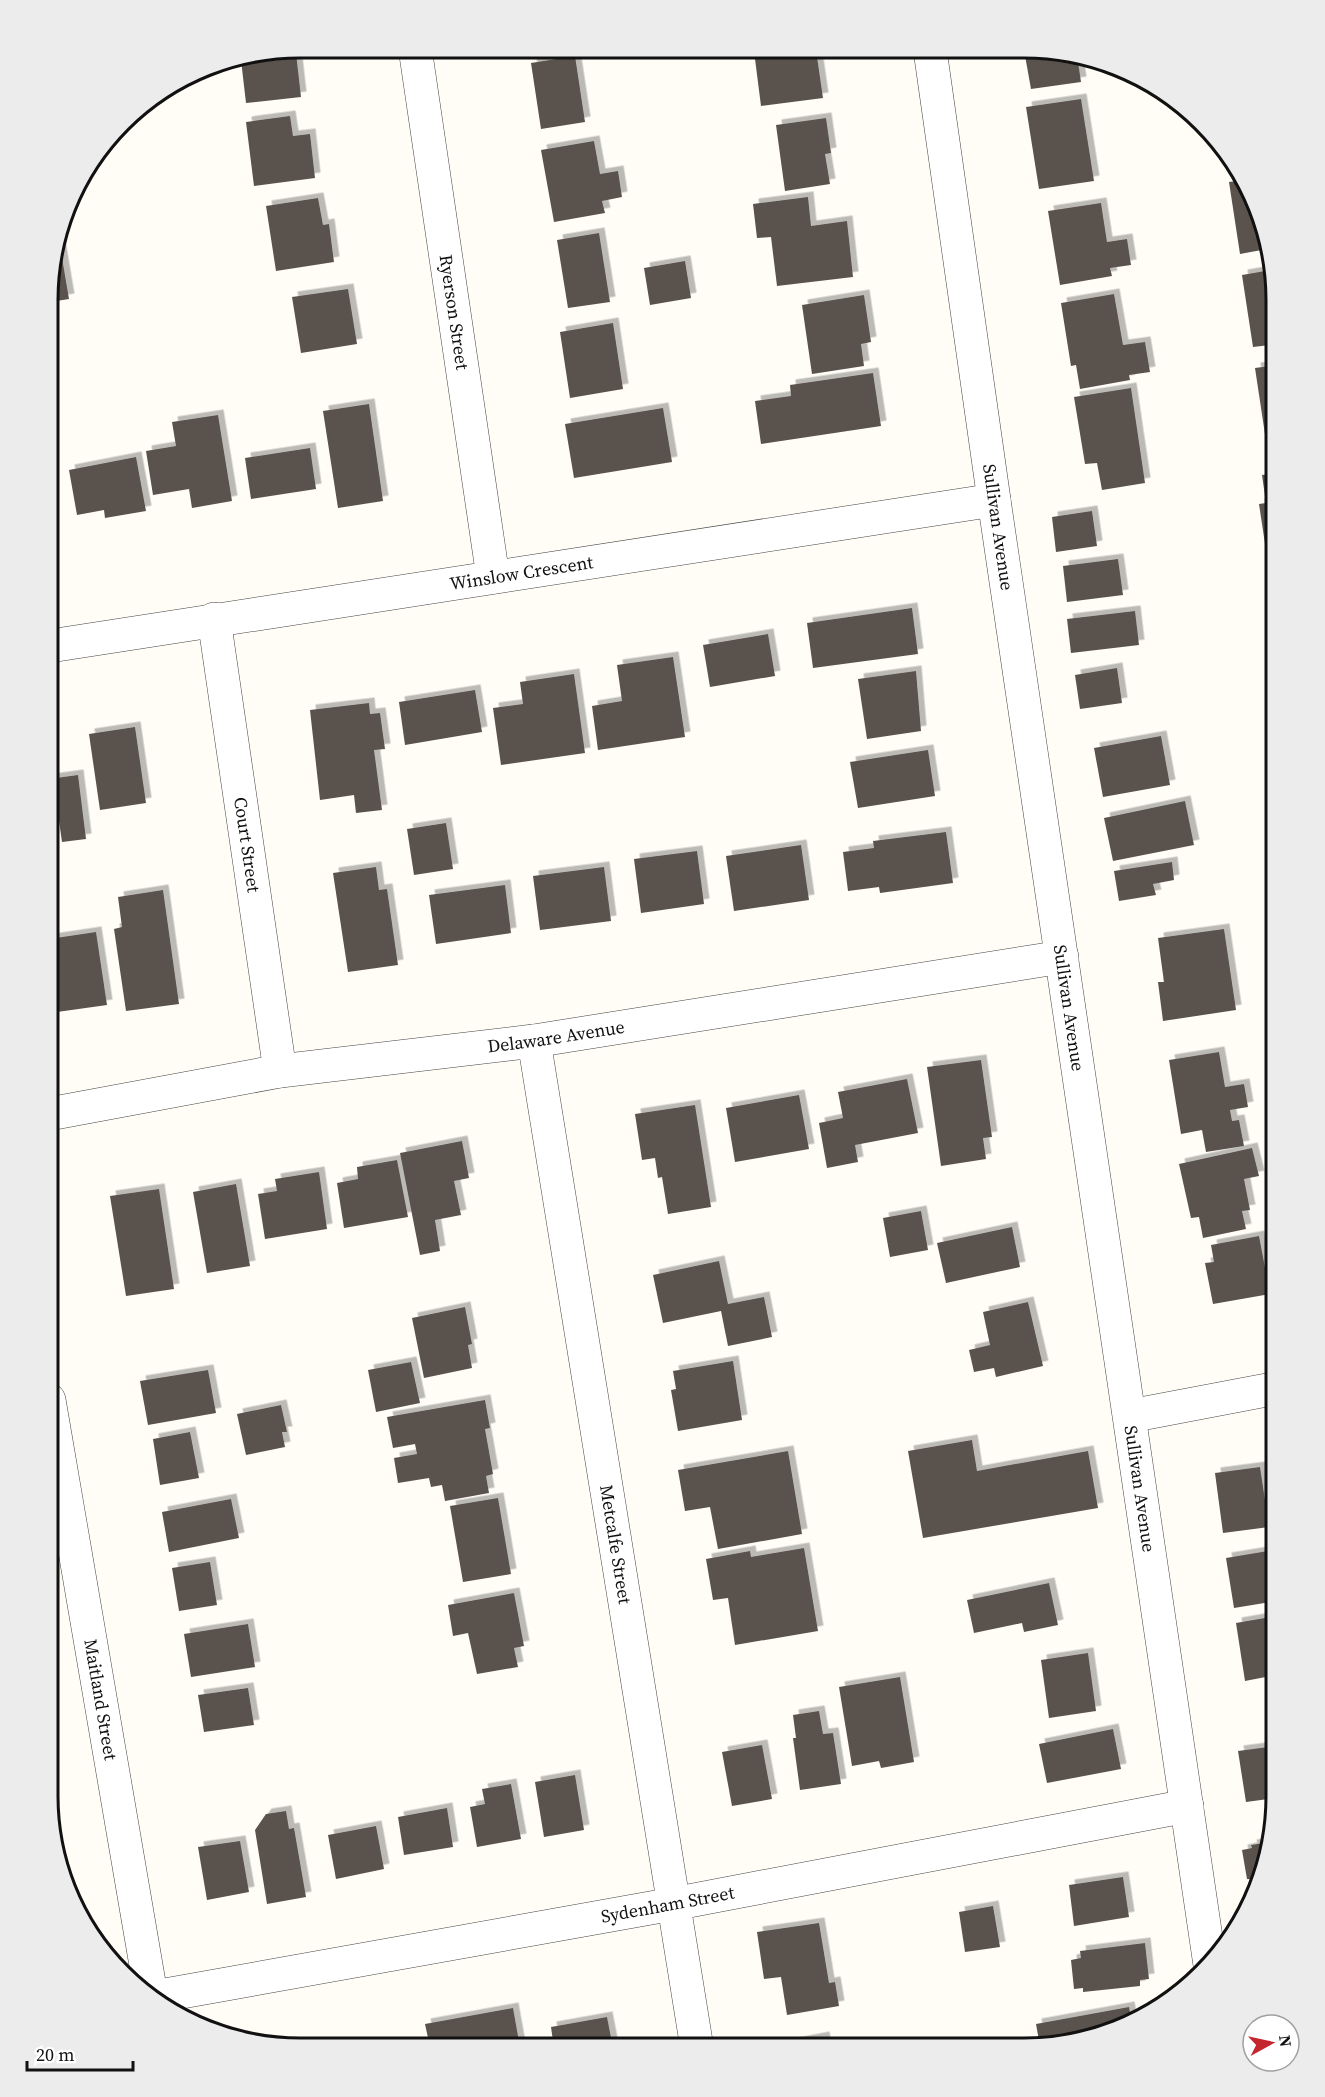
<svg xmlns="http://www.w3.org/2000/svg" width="1325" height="2097" font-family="'Source Serif 4',serif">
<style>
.building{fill:#5a524d;filter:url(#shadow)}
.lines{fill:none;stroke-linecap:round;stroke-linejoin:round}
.minor-casing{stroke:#444;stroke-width:34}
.tertiary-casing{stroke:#444;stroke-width:34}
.minor{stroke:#fff;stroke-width:33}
.tertiary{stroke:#fff;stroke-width:33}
.labels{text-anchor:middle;stroke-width:6;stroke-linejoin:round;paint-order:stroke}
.street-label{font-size:18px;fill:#111;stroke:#fff}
.rim{fill:none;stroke:#111;stroke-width:3}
</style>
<defs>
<filter id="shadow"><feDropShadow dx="5.5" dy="-5.5" stdDeviation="0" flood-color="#0004"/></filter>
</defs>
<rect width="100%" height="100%" fill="#fffdf5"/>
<g class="building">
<polygon points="729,49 816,50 823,98 761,106 754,51 730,55"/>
<polygon points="1024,50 1058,50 1077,55 1081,82 1031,89"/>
<polygon points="277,53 277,56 296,53 301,97 246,103 241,60"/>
<polygon points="575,56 585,122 541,129 531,63"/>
<polygon points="1081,99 1094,181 1039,189 1026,107"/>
<polygon points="290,116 293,136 310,134 315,178 254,186 246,122"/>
<polygon points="826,118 831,153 825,154 830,184 785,191 776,125"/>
<polygon points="594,141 600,174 618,171 622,197 602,201 605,213 554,222 541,150"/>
<polygon points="1244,180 1258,203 1267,249 1240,254 1229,182"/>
<polygon points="808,197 811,226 847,221 853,277 777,286 771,237 757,238 753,204"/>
<polygon points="318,198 323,225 329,224 334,262 276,271 266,206"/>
<polygon points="1101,203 1107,242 1127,239 1131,265 1110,268 1112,276 1060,285 1048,211"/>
<polygon points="599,233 610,302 568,308 557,240"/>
<polygon points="60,246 69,299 50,302 50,268 56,247"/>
<polygon points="685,261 691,298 650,305 644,268"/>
<polygon points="1271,270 1277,300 1277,344 1253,347 1242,275"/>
<polygon points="348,289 357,344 301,353 292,297"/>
<polygon points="1114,294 1123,345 1145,342 1150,372 1129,375 1130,380 1080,389 1076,365 1071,366 1061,303"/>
<polygon points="864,295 871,342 861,344 864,366 812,374 802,305"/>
<polygon points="613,323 623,389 570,398 560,332"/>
<polygon points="1277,365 1277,439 1266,441 1255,368"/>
<polygon points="873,373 881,426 761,444 755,401 791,396 790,385"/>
<polygon points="1131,388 1145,483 1102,490 1097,463 1085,464 1074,397"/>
<polygon points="369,404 383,501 338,508 323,411"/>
<polygon points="663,408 672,462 574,478 565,424"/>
<polygon points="218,415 232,501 192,508 189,489 153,495 146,451 176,446 172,422"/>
<polygon points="310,448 316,489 251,499 245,458"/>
<polygon points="136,457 146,511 105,518 104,510 77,515 69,470"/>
<polygon points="1277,473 1277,556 1267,557 1259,504 1266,503 1262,475"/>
<polygon points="1092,511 1097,546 1056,552 1052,517"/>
<polygon points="1118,559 1123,595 1067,602 1063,566"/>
<polygon points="912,608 918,654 813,668 807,623"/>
<polygon points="1135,611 1139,645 1071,653 1067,619"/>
<polygon points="768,634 775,676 710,687 703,645"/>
<polygon points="673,657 685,737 598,750 592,706 622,701 617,665"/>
<polygon points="1117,668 1122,703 1080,709 1075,675"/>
<polygon points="916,671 921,731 867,739 858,679"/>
<polygon points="574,674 585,753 501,765 493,708 523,704 520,682"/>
<polygon points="475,690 482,732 405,745 399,702"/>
<polygon points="369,703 370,714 380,713 385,749 374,750 382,810 356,813 354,795 320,800 310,710"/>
<polygon points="135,727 146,803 100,810 89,734"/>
<polygon points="1161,736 1170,785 1103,797 1094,748"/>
<polygon points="928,750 935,796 858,808 850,762"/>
<polygon points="78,775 86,839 62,842 58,814 54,815 55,827 49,828 49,779"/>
<polygon points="1185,801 1194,845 1113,861 1104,818"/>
<polygon points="446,823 453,869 414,875 407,829"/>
<polygon points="946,832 953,883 880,893 879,887 848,891 843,852 874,848 873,841"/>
<polygon points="801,845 809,900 734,911 726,856"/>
<polygon points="697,851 704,904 641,913 634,859"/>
<polygon points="1172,862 1174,880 1153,884 1156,895 1119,901 1114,871"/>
<polygon points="376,867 379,890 387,889 398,965 348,972 333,873"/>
<polygon points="604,867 611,921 540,930 533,876"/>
<polygon points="505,885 511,933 436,944 429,895"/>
<polygon points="163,890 179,1004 126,1011 114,929 122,927 118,897"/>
<polygon points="1224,929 1236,1010 1163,1021 1158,982 1164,982 1158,938"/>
<polygon points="96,932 107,1005 57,1012 49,939"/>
<polygon points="1219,1052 1225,1087 1244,1084 1248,1107 1230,1110 1232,1121 1239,1120 1244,1146 1206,1152 1202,1130 1181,1134 1169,1060"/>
<polygon points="981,1060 992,1137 983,1138 986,1159 941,1166 927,1067"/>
<polygon points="907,1079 918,1133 855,1145 858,1162 827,1168 819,1123 843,1118 838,1092"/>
<polygon points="799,1095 809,1149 735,1162 726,1108"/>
<polygon points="695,1105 711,1207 668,1214 662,1177 658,1178 655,1158 642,1160 635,1114"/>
<polygon points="462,1141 469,1178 454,1181 461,1215 435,1220 440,1251 420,1255 400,1153"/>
<polygon points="1252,1148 1259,1176 1244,1179 1250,1210 1242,1211 1246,1229 1203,1238 1199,1217 1191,1218 1179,1164"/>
<polygon points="397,1160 408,1217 344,1228 337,1183 358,1179 357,1167"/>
<polygon points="319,1172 327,1229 265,1239 258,1194 277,1191 275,1179"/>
<polygon points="236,1184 250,1266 207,1273 193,1192"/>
<polygon points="159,1189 174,1289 126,1296 110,1196"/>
<polygon points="921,1211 928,1250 890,1257 883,1218"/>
<polygon points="1012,1227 1020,1267 946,1283 937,1243"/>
<polygon points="1259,1236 1270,1294 1213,1304 1205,1263 1214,1262 1211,1245"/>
<polygon points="719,1261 728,1304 764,1297 772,1337 728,1346 721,1311 663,1323 653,1275"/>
<polygon points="1028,1302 1043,1366 996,1377 994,1368 974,1372 969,1350 990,1345 983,1312"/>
<polygon points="465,1307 472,1344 468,1345 472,1368 424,1378 412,1318"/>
<polygon points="733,1361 742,1420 678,1431 671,1390 676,1389 673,1371"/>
<polygon points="411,1362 420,1403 376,1412 368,1370"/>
<polygon points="208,1370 216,1413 148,1425 140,1381"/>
<polygon points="485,1400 490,1428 485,1429 493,1474 486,1476 489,1493 445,1501 442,1485 431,1487 429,1478 398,1483 394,1458 417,1454 415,1444 393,1448 387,1417"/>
<polygon points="281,1405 287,1432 282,1432 285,1447 246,1455 237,1414"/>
<polygon points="190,1432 199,1478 160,1485 153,1439"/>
<polygon points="972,1440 977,1471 1088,1451 1098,1508 923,1538 908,1451"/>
<polygon points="788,1451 802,1534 718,1549 710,1507 685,1511 678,1470"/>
<polygon points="1260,1467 1269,1527 1223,1533 1215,1473"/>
<polygon points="498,1498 511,1574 463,1582 450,1506"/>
<polygon points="231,1499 239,1538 169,1552 162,1512"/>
<polygon points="804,1548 818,1631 735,1645 728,1598 713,1600 706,1559 750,1551 751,1557"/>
<polygon points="1268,1551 1276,1601 1234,1608 1226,1558"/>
<polygon points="210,1562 217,1605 179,1611 172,1568"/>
<polygon points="1049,1583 1058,1625 1024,1632 1022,1623 974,1633 967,1600"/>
<polygon points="514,1593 524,1646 514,1648 518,1667 477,1674 468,1633 453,1636 448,1605"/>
<polygon points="1277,1616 1276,1675 1245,1681 1236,1623"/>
<polygon points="248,1624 255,1667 191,1677 184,1634"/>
<polygon points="1088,1653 1096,1711 1049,1718 1041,1660"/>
<polygon points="900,1677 914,1762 881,1768 879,1761 852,1766 839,1687"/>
<polygon points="248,1688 254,1725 204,1732 198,1695"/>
<polygon points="819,1711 823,1734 833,1733 841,1784 800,1790 793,1738 796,1738 793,1715"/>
<polygon points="1113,1729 1121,1769 1047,1783 1039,1744"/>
<polygon points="762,1745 772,1799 732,1806 722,1752"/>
<polygon points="1276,1746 1276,1798 1246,1802 1238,1751"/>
<polygon points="575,1775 584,1830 544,1837 535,1782"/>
<polygon points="511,1784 521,1839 477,1847 470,1807 485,1804 482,1789"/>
<polygon points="447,1808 453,1847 404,1855 398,1817"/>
<polygon points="286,1811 289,1829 294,1828 306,1897 267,1904 255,1830 266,1814"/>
<polygon points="376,1826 384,1869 336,1879 328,1835"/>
<polygon points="240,1841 249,1892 207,1900 198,1847"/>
<polygon points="1271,1842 1263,1880 1247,1879 1242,1850 1252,1848 1251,1845"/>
<polygon points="1123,1877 1129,1917 1074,1926 1069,1885"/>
<polygon points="993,1906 1000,1947 965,1952 959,1912"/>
<polygon points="819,1923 829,1983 835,1982 839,2006 787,2015 781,1977 764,1979 757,1932"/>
<polygon points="1145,1943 1149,1979 1140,1980 1140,1986 1083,1992 1083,1988 1074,1989 1071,1960 1081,1958 1080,1951"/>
<polygon points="1129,2007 1132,2023 1122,2030 1040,2046 1036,2024"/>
<polygon points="513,2008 520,2047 430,2047 425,2024"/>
<polygon points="607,2017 613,2048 554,2048 551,2027"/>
<polygon points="824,2037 826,2048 782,2048 782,2045"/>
</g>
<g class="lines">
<defs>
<g id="minor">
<path id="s1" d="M415 48 493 577"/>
<path id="s2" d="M214 619 280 1071"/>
<path id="s3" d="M50 646 994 500"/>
<path id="s4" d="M534 1041 697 2048"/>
<path id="s5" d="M49 1114 280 1071 534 1041 1062 957"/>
<path id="s6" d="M49 1400 152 2000"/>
<polyline points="1130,1416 1277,1388"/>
<path id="s7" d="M148 1998 673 1904 1187 1806"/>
</g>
<g id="tertiary">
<path id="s8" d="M930 50 994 500 1210 1965"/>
</g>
</defs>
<use href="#minor" class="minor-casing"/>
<use href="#tertiary" class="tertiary-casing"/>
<use href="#minor" class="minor"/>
<use href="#tertiary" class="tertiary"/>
</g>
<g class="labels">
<g class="street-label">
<text dy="6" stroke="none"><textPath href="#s1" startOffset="267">Ryerson Street</textPath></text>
<text dy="6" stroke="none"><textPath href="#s8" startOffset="482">Sullivan Avenue</textPath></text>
<text dy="6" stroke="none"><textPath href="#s3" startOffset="477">Winslow Crescent</textPath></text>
<text dy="6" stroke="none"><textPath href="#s2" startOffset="228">Court Street</textPath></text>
<text dy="6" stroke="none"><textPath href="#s8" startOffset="968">Sullivan Avenue</textPath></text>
<text dy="6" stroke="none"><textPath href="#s5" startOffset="513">Delaware Avenue</textPath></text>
<text dy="6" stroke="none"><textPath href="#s8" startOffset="1454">Sullivan Avenue</textPath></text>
<text dy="6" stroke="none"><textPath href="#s4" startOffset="510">Metcalfe Street</textPath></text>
<text dy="6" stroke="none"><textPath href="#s6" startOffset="304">Maitland Street</textPath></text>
<text dy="6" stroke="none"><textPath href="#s7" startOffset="528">Sydenham Street</textPath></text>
</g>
</g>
<path d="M0 0H1325V2097H0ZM300 58H1024A242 242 0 0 1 1266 300V1796A242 242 0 0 1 1024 2038H300A242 242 0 0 1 58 1796V300A242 242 0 0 1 300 58Z" fill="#ececec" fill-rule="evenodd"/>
<path class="rim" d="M300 58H1024A242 242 0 0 1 1266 300V1796A242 242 0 0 1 1024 2038H300A242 242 0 0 1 58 1796V300A242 242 0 0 1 300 58Z"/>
<g transform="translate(1271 2043) rotate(82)"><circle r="28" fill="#ffffff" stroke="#a0a0a0" stroke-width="1.5"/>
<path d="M0-4.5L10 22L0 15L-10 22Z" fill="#c4262e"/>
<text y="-9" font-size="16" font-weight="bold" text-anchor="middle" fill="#111111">N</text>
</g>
<path d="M27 2061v9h106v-9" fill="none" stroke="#111111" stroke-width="3"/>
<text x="36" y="2061" font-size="18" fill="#111111" stroke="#ffffff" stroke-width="4.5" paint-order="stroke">20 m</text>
</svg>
